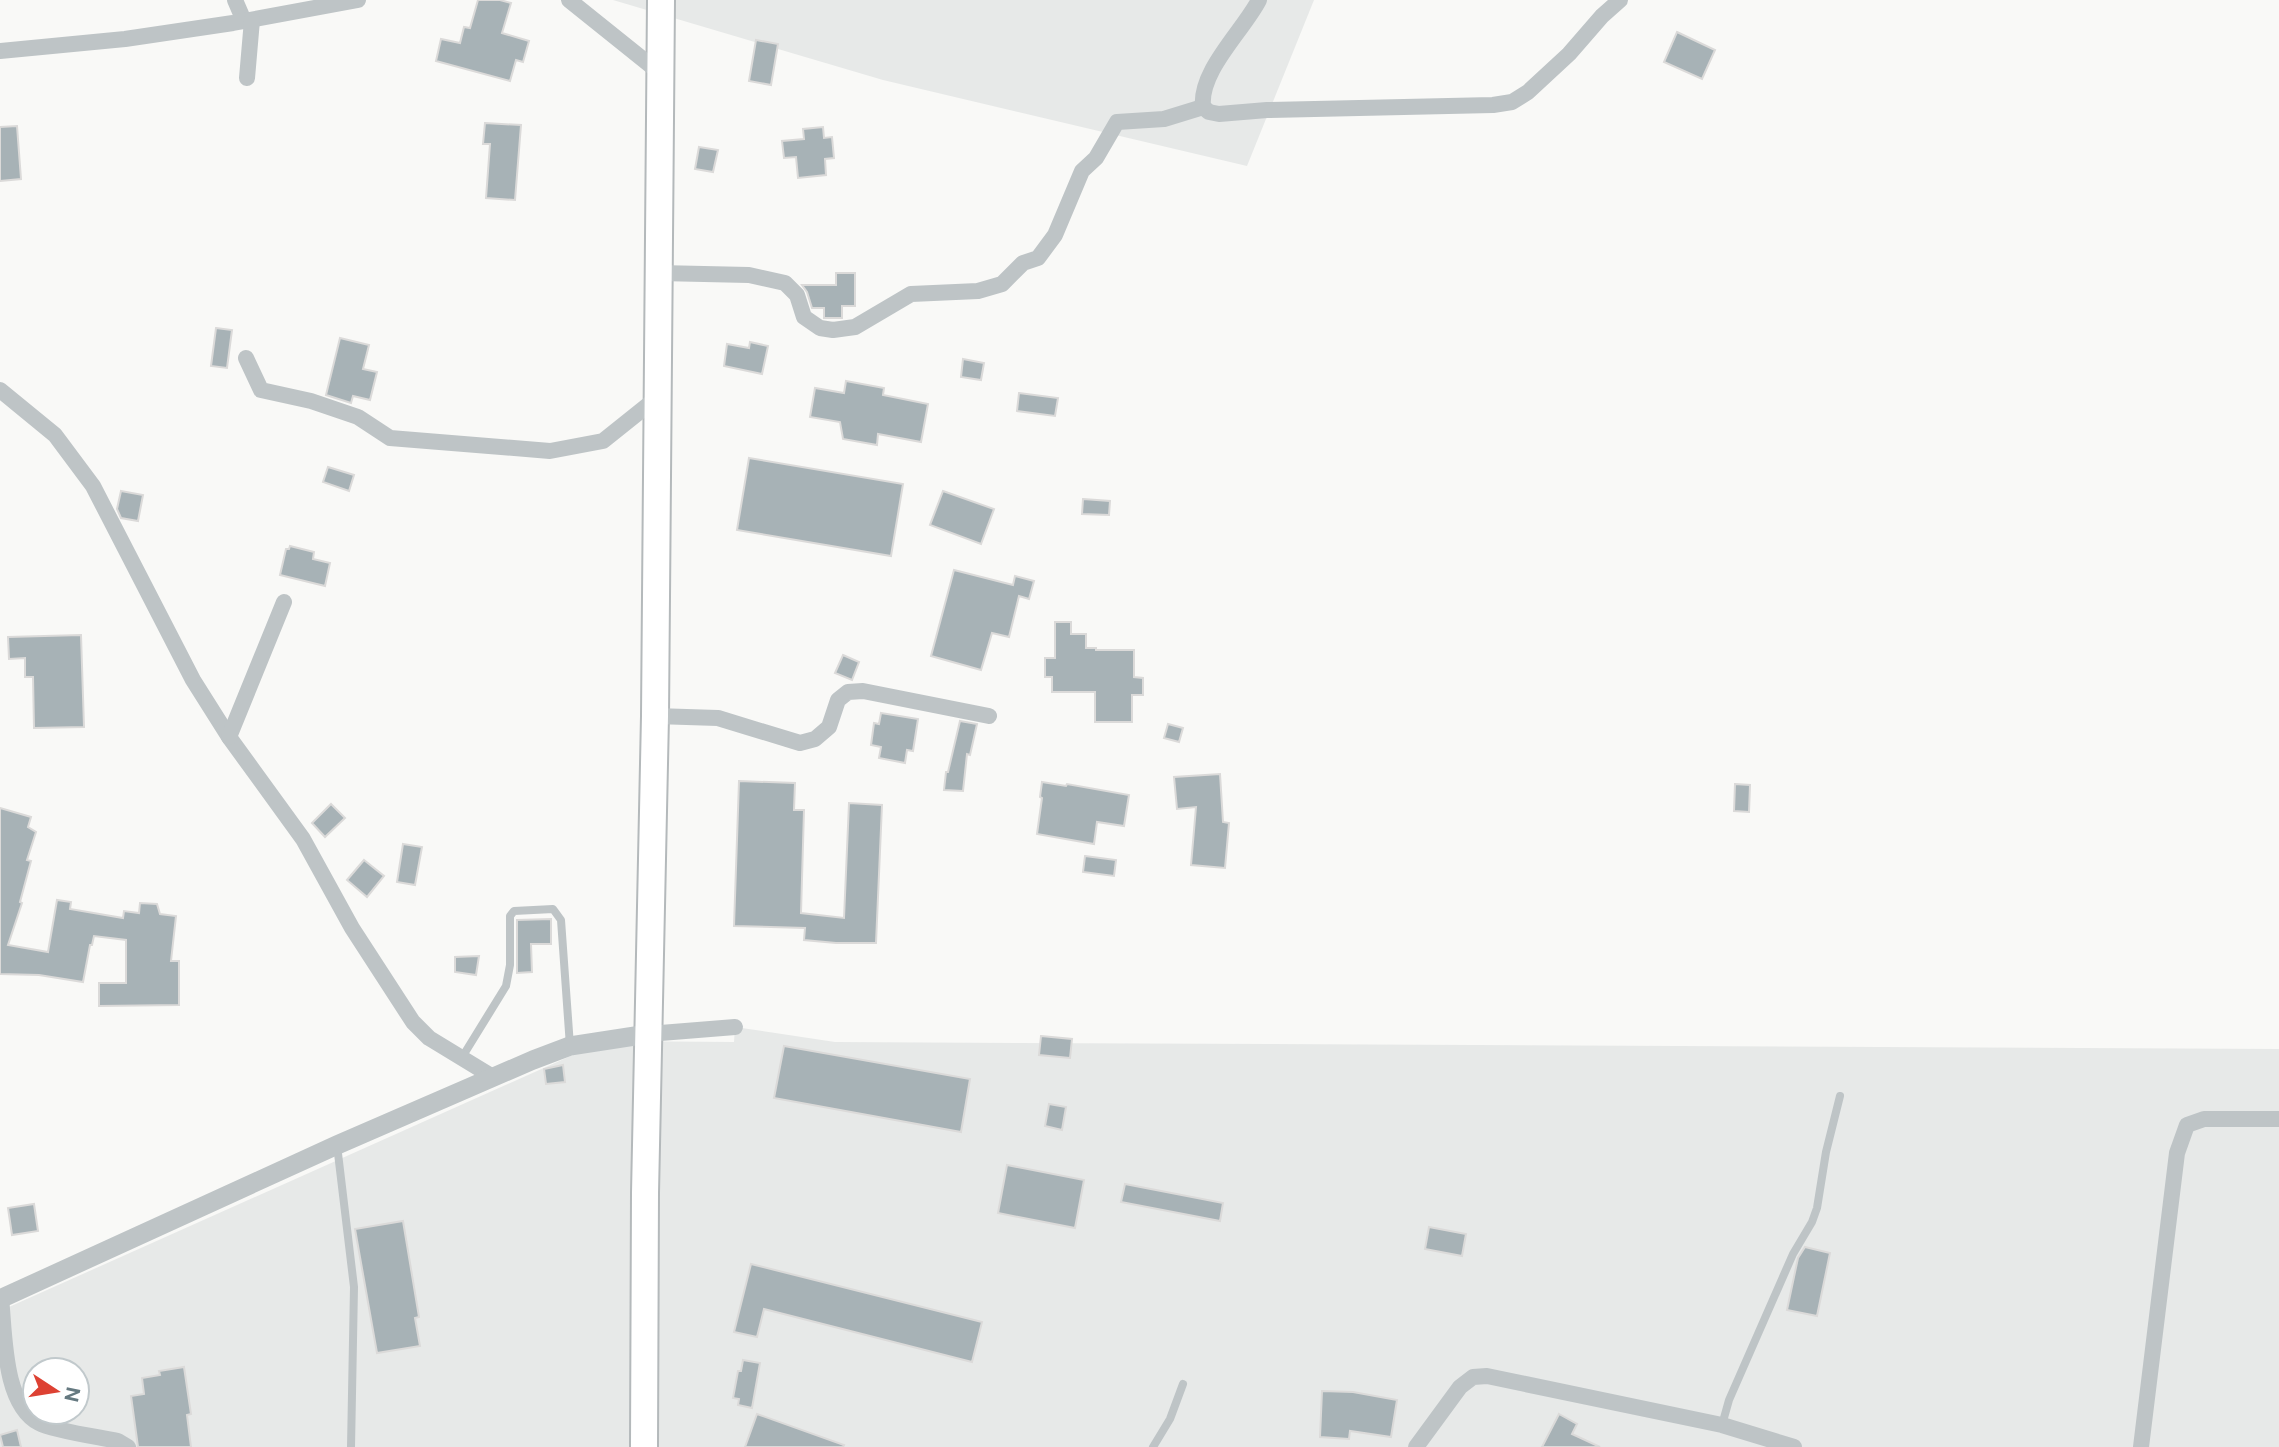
<svg xmlns="http://www.w3.org/2000/svg" width="2279" height="1447" font-family="'Public Sans',sans-serif">
<style>
.built{fill:#e7e9e8;fill-rule:evenodd}
.building{fill:#a7b2b6;stroke:#dbdad9;stroke-width:2}
.lines{fill:none;stroke-linecap:round;stroke-linejoin:round}
.trunk-casing{stroke:#b4b9bb;stroke-width:30}
.service{stroke:#bec4c6;stroke-width:8}
.minor{stroke:#bec4c6;stroke-width:16}
.tertiary{stroke:#bec4c6;stroke-width:19}
.trunk{stroke:#fff;stroke-width:26}
</style>
<rect width="100%" height="100%" fill="#f9f9f7"/>
<g class="built">
<polygon points="613,0 1314,0 1247,166 883,80"/>
<path d="M735 1027 835 1042 2279 1049V1447H0V1311L604 1041 734 1042ZM35 1370H77V1412H35Z"/>
</g>
<g class="building">
<polygon points="478,0 500,0 511,3 502,33 529,41 523,62 516,60 510,81 436,61 441,39 460,43 464,27 470,28"/>
<polygon points="1677,32 1715,50 1702,79 1664,62"/>
<polygon points="756,40 778,44 771,85 749,81"/>
<polygon points="485,123 521,125 515,200 486,198 490,144 483,144"/>
<polygon points="17,126 21,179 0,181 0,127"/>
<polygon points="823,127 824,138 832,137 834,158 825,159 826,175 798,178 796,157 784,158 782,141 804,139 803,129"/>
<polygon points="699,147 718,150 713,172 695,169"/>
<polygon points="836,273 855,273 855,306 842,306 842,318 824,318 824,308 812,308 807,292 802,285 836,285"/>
<polygon points="216,328 232,330 227,368 211,366"/>
<polygon points="340,338 369,345 363,369 377,372 370,400 353,396 351,403 326,395"/>
<polygon points="750,342 768,346 762,374 724,366 727,344 749,348"/>
<polygon points="963,359 984,363 981,380 961,377"/>
<polygon points="846,381 884,388 883,395 928,404 921,442 878,434 877,445 843,439 840,422 810,417 815,388 844,393"/>
<polygon points="1019,393 1058,398 1055,416 1017,411"/>
<polygon points="749,458 903,484 891,556 737,530"/>
<polygon points="328,467 354,475 349,491 323,482"/>
<polygon points="121,491 143,495 138,521 121,518 117,509"/>
<polygon points="943,491 994,509 981,544 930,525"/>
<polygon points="1083,499 1110,501 1109,515 1082,514"/>
<polygon points="290,546 314,552 313,559 330,563 325,586 280,575 286,549 289,549"/>
<polygon points="954,570 1013,585 1015,576 1034,581 1029,599 1019,596 1009,637 992,633 981,670 931,656"/>
<polygon points="1055,622 1071,622 1071,634 1086,634 1086,648 1096,648 1096,650 1134,650 1134,677 1143,678 1143,695 1132,695 1132,722 1095,722 1095,692 1052,692 1052,677 1045,677 1045,658 1055,658"/>
<polygon points="81,635 84,727 34,728 33,677 25,677 25,658 9,659 8,637"/>
<polygon points="843,655 859,662 852,680 835,673"/>
<polygon points="881,713 918,719 913,751 907,750 905,763 879,758 881,747 871,745 874,723 879,724"/>
<polygon points="960,721 977,724 970,755 967,754 963,791 944,790 946,772 948,772"/>
<polygon points="1168,724 1183,728 1179,742 1164,738"/>
<polygon points="1220,774 1223,822 1229,823 1225,868 1191,865 1196,807 1177,809 1174,777"/>
<polygon points="739,781 795,783 794,810 804,810 801,913 844,918 849,803 882,805 876,943 836,943 804,940 805,928 734,926"/>
<polygon points="1042,782 1066,786 1067,784 1129,795 1124,826 1097,822 1094,844 1037,834 1042,798 1040,797"/>
<polygon points="1735,784 1750,785 1749,812 1734,811"/>
<polygon points="331,804 345,818 325,837 312,823"/>
<polygon points="0,808 31,817 28,827 36,832 27,860 31,861 20,902 22,903 8,945 48,952 57,900 71,902 70,909 123,918 124,911 139,913 140,903 157,904 160,914 176,916 171,961 179,961 179,1005 99,1006 99,983 126,983 126,940 94,936 92,945 90,945 83,982 39,975 0,974"/>
<polygon points="403,844 422,847 415,885 397,882"/>
<polygon points="1085,856 1116,860 1114,876 1083,872"/>
<polygon points="364,860 384,876 367,897 347,880"/>
<polygon points="551,919 551,944 531,944 532,972 517,973 517,920"/>
<polygon points="479,956 476,975 455,972 455,957"/>
<polygon points="1041,1036 1072,1039 1070,1058 1039,1055"/>
<polygon points="784,1046 970,1079 961,1132 774,1098"/>
<polygon points="563,1065 565,1082 546,1084 544,1069"/>
<polygon points="1049,1104 1066,1107 1062,1130 1045,1126"/>
<polygon points="1007,1165 1084,1180 1075,1228 998,1213"/>
<polygon points="1125,1184 1223,1203 1220,1221 1121,1202"/>
<polygon points="34,1204 38,1231 12,1235 8,1208"/>
<polygon points="403,1221 419,1317 415,1318 420,1346 377,1353 355,1229"/>
<polygon points="1429,1227 1466,1234 1462,1256 1425,1249"/>
<polygon points="1805,1247 1830,1253 1817,1316 1787,1310 1798,1258"/>
<polygon points="751,1264 982,1322 972,1362 764,1309 757,1337 734,1332"/>
<polygon points="743,1360 760,1363 752,1408 738,1405 739,1399 733,1398 738,1371 741,1371"/>
<polygon points="184,1367 191,1414 187,1415 191,1447 138,1447 131,1396 144,1394 142,1378 160,1375 159,1371"/>
<polygon points="1322,1391 1353,1392 1397,1400 1391,1437 1350,1431 1349,1439 1320,1437"/>
<polygon points="757,1414 844,1445 843,1447 745,1447"/>
<polygon points="1559,1414 1577,1424 1572,1434 1600,1447 1542,1447"/>
<polygon points="17,1430 21,1447 3,1447 0,1435"/>
</g>
<g class="lines">
<defs>
<polyline id="trunk" points="644,1447 645,1193 655,716 661,0"/>
</defs>
<use href="#trunk" class="trunk-casing"/>
<g class="service">
<polyline points="461,1059 506,986 510,965 510,916 514,911 553,909 561,920 570,1046"/>
<polyline points="337,1145 354,1287 351,1447"/>
<polyline points="1722,1425 1729,1400 1793,1254 1812,1222 1817,1208 1826,1152 1840,1096"/>
<polyline points="1153,1447 1170,1419 1183,1384"/>
</g>
<g class="minor">
<polyline points="235,0 244,21"/>
<polyline points="569,0 660,73"/>
<polyline points="0,51 125,39 233,23 358,0"/>
<polyline points="247,78 252,20"/>
<polyline points="1203,107 1209,112 1219,114 1267,110 1493,105 1512,102 1528,92 1569,54 1602,16 1620,0"/>
<path d="M1203 107C1199 71 1243 31 1259 0"/>
<polyline points="659,273 749,275 785,283 797,295 804,317 820,328 833,330 855,327 911,294 978,291 1002,284 1023,263 1038,258 1055,235 1082,171 1096,158 1117,122 1164,119 1203,107"/>
<polyline points="246,358 261,390 311,401 358,417 390,438 550,451 603,441 658,397"/>
<polyline points="0,390 55,435 93,486 193,680 229,737 303,839 352,928 413,1022 429,1038 493,1077"/>
<polyline points="655,716 718,718 800,743 815,739 829,727 838,700 848,692 863,691 989,716"/>
<polyline points="229,737 284,602"/>
<polyline points="648,1034 735,1027"/>
<path d="M1 1298C5 1334 3 1404 39 1423 54 1431 99 1437 118 1441L128 1447"/>
<polyline points="1416,1447 1460,1387 1473,1377 1487,1376 1722,1425 1794,1447"/>
<polyline points="2141,1447 2177,1153 2187,1125 2204,1119 2279,1119"/>
</g>
<polyline class="tertiary" points="0,1299 337,1145 533,1060 570,1046 648,1034"/>
<use href="#trunk" class="trunk"/>
</g>
<g transform="translate(56 1391) rotate(102)"><circle r="33" fill="#ffffff" stroke="#c1c9cc" stroke-width="2"/>
<path d="M0-5L12 26L0 18L-12 26Z" fill="#dd4133"/>
<text y="-10" font-size="19" font-weight="bold" text-anchor="middle" fill="#657980">N</text>
</g>
</svg>
